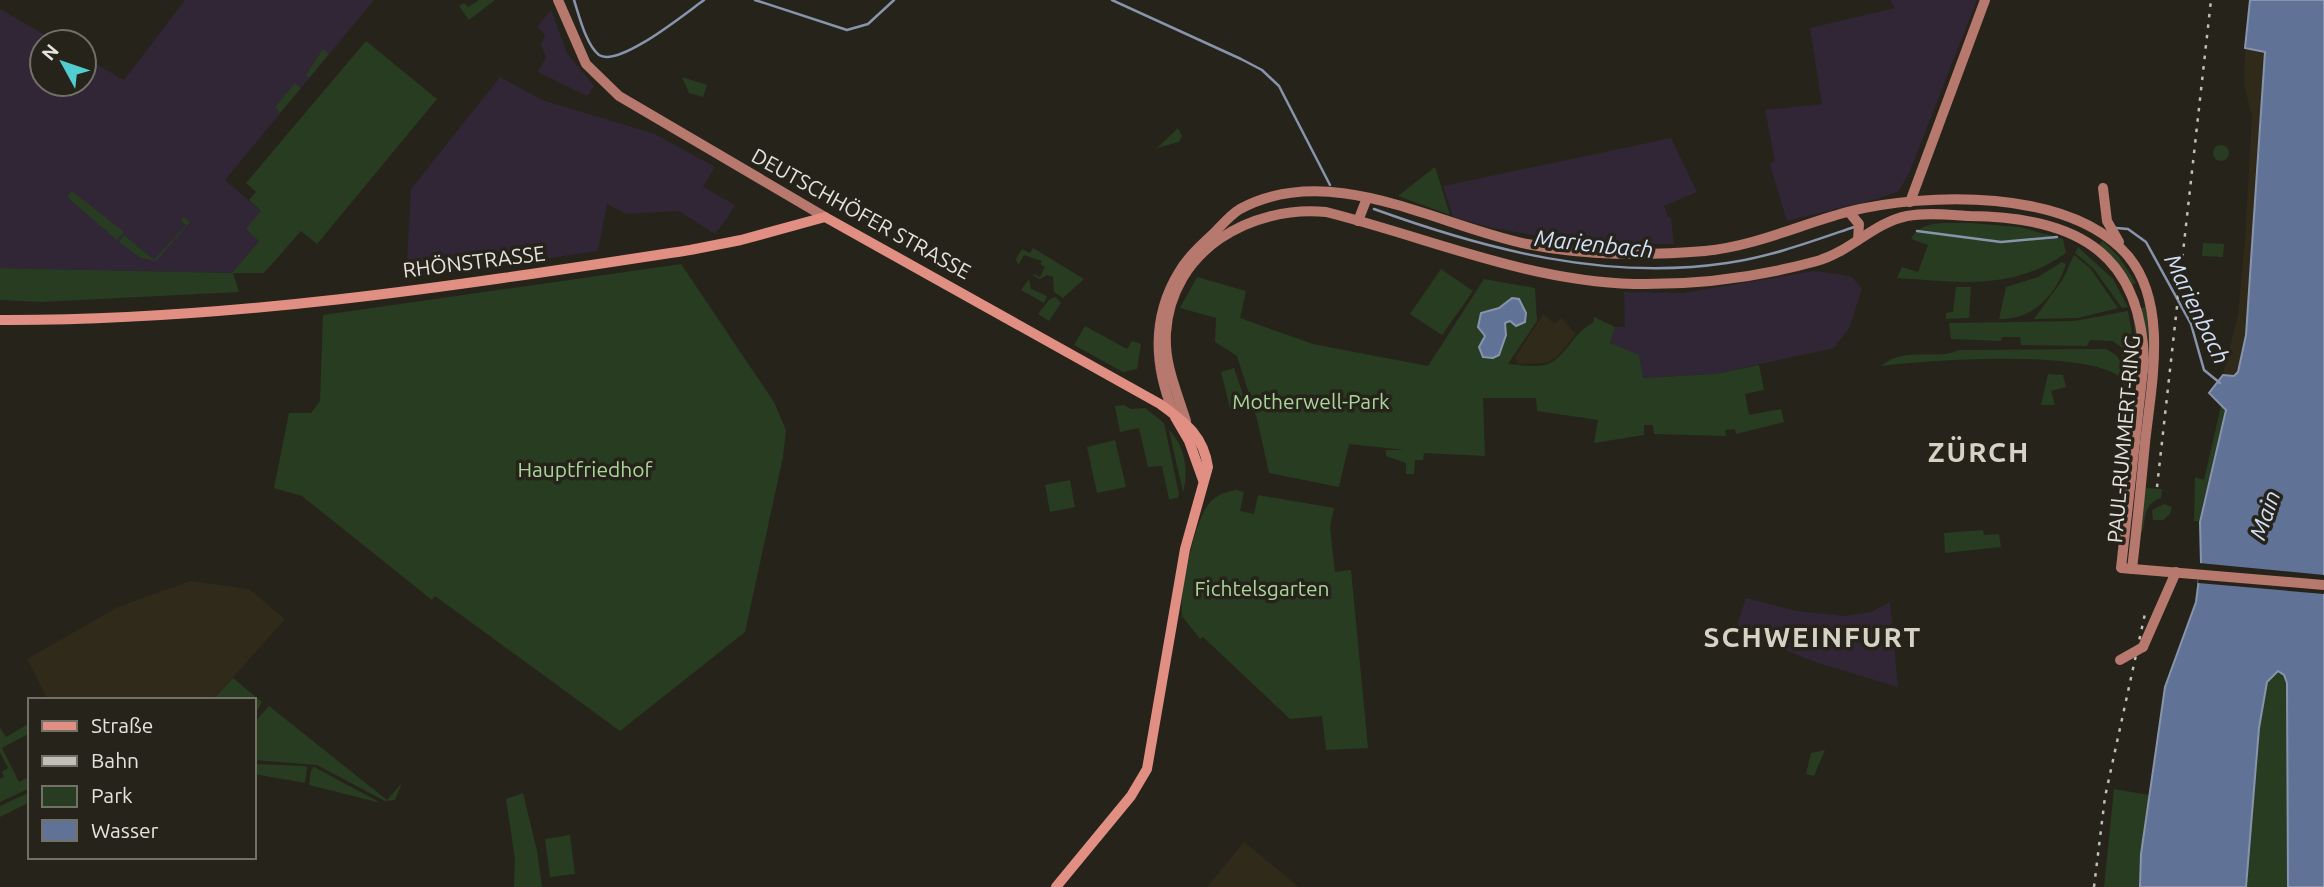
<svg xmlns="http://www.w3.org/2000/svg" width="2324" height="887" font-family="Ubuntu,sans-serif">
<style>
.commercial{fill:#302635}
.built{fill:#302a1b}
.green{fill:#283c21}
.water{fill:#607296;stroke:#8894ac;stroke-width:2}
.pier{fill:#26231a}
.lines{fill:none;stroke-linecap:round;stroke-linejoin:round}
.stream{stroke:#8894ac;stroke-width:2.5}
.secondary{stroke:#b7786d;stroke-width:10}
.primary{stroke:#e18f82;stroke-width:10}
.rail{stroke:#c2bfb9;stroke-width:2.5;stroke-dasharray:3.5 7;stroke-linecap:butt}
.secondary-bridge{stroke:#b7786d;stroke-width:10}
.labels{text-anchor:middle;stroke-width:7;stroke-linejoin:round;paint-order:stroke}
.street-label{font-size:21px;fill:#e6e3de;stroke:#26231a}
.park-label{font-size:21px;fill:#aad69c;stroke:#26231a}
.water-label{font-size:23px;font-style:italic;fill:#d3e0f9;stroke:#26231a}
.district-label{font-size:28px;font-weight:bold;letter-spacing:2px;fill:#d7d2c6;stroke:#26231a}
</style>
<rect width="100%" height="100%" fill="#26231a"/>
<g class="commercial">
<polygon points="185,0 374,0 225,180 261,211 259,241 232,273 0,268 0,9 57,42 42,42 42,84 84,84 84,57 124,80"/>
<polygon points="1890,0 1977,0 1909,173 1899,191 1877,199 1787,221 1771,168 1770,163 1775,161 1765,110 1822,104 1810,28 1895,8"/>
<polygon points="551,10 567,53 594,86 587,96 538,72 546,57 541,45 545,35 537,27"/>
<polygon points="500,77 542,100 655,134 715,167 703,187 735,205 727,218 715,234 679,211 626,214 607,204 598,251 406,279 411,189"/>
<polygon points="1671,138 1697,192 1664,206 1668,217 1671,218 1674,244 1584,244 1493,228 1453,217 1443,186"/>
<polygon points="1814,271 1851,276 1862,289 1849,328 1834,348 1715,374 1643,378 1610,343 1615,327 1625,327 1624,292 1683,293"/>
<polygon points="1746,598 1796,611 1844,616 1871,612 1890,602 1898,687 1821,664 1735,631"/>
</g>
<g class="built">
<polygon points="2245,48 2265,52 2249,311 2238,372 2234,376 2223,375 2238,315 2245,240 2252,116 2244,85"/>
<polygon points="1543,314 1555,324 1561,318 1576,334 1557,357 1546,363 1518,364 1515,358"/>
<polygon points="190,581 249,589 285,619 213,700 48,700 27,659 118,607"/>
<polygon points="1244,842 1299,887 1207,887"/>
</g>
<g class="green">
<polygon points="479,0 495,0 469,20 459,6 464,3 468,7"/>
<polygon points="366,41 437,99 317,244 301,231 264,273 233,273 239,292 41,302 0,300 0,268 232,273 259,241 246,229 261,211 249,200 256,192 246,183"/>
<polygon points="323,49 329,54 309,78 306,75"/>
<polygon points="682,77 707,85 703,97 689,93"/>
<polygon points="295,83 301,88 280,113 275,107"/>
<polygon points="1178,128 1182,136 1179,142 1157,148"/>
<circle cx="2221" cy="153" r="8"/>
<polygon points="1435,167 1450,215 1398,196"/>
<polygon points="72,191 124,232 117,240 67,197"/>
<polygon points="184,217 190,222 156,261 141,258 119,242 124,235 154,260 186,225 181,221"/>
<path d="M1971 223 2019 227 2063 239 2066 253C2013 291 1959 282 1897 278L1902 267 1918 272 1928 245 1911 239C1921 218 1951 224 1971 223Z"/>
<polygon points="2103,241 2119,257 2136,283 2132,285 2099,244"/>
<polygon points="2203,243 2224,244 2223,257 2202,256"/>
<polygon points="2078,247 2113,279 2128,307 2122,308 2094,269 2075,253"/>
<polygon points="1033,248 1084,279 1063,298 1054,292 1053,277 1047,275 1040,279 1034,276 1033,274 1040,277 1045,267 1040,264 1042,261 1024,255 1018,265 1016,259 1022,249 1030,253"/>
<polygon points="2074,255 2090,268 2118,308 2078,318 2034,319 2063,279"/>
<path d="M2062 262 2066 264C2056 296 2032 320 1999 319L2006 287 2038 277Z"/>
<polygon points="681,264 774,402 786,430 783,457 745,632 620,731 435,596 432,600 302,496 274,488 289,413 311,413 320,401 323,315"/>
<polygon points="1441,269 1473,291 1442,335 1410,314"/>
<path d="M1197 277 1246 291 1240 318 1313 344 1428 366 1484 279 1535 288 1537 321 1508 364C1521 365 1536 368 1548 364 1567 356 1573 332 1593 323L1594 317 1615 327 1610 343 1639 355 1643 378 1715 374 1759 365 1764 390 1745 394 1749 415 1781 409 1784 422 1736 434 1735 429 1725 430 1726 436 1654 434 1653 425H1644V435L1594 443 1598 420 1537 411 1536 398H1483L1485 456 1424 453 1423 460H1415L1414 474H1406V463L1386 456V450H1405L1349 444 1339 487 1269 473 1257 419 1237 356 1215 342 1216 318 1180 308Z"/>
<polygon points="1029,279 1031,289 1047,296 1044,303 1021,290"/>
<polygon points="1956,287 1971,287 1969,318 1946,319 1946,313 1953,312"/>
<polygon points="1055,297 1061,303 1049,321 1038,314 1050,299"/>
<polygon points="2154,304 2159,335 2156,372 2136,370 2136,367 2132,369 2121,355 2126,351 2113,341 2090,340 2087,346 2021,345 2020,337 2002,337 2001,341 1951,339 1949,323 2074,321 2128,311 2136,355 2133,311"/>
<polygon points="1085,326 1127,349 1132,341 1141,344 1137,369 1123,372 1074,345"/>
<path d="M2106 349 2116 355 2128 372 2127 393 2120 377C2085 349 1928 360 1881 366 1905 346 1935 361 1959 350Z"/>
<polygon points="1234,368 1247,406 1231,412 1221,372"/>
<polygon points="2048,374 2063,375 2066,387 2051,391 2055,405 2041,405"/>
<polygon points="1124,405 1131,409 1145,408 1164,423 1179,494 1178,498 1164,500 1169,499 1162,466 1148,467 1139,428 1120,432 1115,406"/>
<polygon points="2221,406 2225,410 2199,521 2194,521 2195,477 2204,480"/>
<path d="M1169 430C1185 446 1189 471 1183 492Z"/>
<polygon points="1115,440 1126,487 1097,493 1087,447"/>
<polygon points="2127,454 2130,455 2115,541"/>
<polygon points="1070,480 1075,507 1050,512 1045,485"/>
<path d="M2145 488 2162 489 2161 498C2140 505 2148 522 2140 537Z"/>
<path d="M1236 490 1244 492 1240 511 1254 514 1258 495 1334 508 1330 527 1335 572 1351 570 1368 748 1326 750 1322 716 1290 719 1203 637 1200 639 1182 616C1179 594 1194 523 1208 505 1215 495 1225 492 1236 490Z"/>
<polygon points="2164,504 2172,507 2170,514 2163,520 2153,520 2152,510"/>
<polygon points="1983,530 1984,535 1999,534 2001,547 1945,553 1944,533"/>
<polygon points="2278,671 2284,675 2287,683 2288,887 2246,887 2259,728 2267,682"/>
<polygon points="233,678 262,702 254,716 254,700 213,700"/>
<polygon points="269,706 387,800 402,783 395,800 385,801 317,765 254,760 254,723"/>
<polygon points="30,723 30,733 2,748 19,782 29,777 30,788 0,802 0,779 4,777 2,772 8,768 0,753 0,728 6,737"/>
<polygon points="1825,750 1814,776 1806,774 1811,753"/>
<polygon points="254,764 305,766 307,768 305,783 254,774"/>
<polygon points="314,767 381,803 309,785 311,770"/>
<polygon points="2114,789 2149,795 2140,887 2104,887"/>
<polygon points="30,792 30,802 0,817 0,806"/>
<polygon points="523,793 537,851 542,887 514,887 515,859 506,799"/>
<polygon points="570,835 575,874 550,877 545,839"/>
</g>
<g class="water">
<polygon points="2250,0 2324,0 2324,887 2288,887 2287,683 2284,675 2278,671 2267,682 2259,728 2246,887 2140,887 2141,854 2165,687 2196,602 2201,563 2200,522 2226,410 2209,393 2223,375 2234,376 2238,372 2246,335 2265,52 2245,48"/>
<polygon points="1512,298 1519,299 1526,313 1525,322 1516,326 1510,321 1505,323 1506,335 1499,355 1493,358 1483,357 1479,347 1485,336 1478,327 1481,313 1499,308"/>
</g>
<polygon class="pier" points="2199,563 2324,575 2324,594 2198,583"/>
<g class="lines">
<g class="stream">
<path d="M574 0C579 15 586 45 599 55 619 68 687 12 704 0"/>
<polyline points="755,0 847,30 868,24 894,0"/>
<polyline points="1112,0 1241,59 1262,70 1279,86 1330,185"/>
<path d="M1374 209C1487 250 1606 281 1727 263 1770 257 1813 241 1854 227"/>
<polyline points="2116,228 2128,229 2146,242 2191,324 2204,370 2220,383"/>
<polyline points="1917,231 2001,242 2057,237"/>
</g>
<g class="secondary">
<polyline points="558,0 586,64 619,96 825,217"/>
<polyline points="2103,188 2107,221 2119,242"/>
<polyline points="1910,202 1985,0"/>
<polyline points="1849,212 1859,224 1858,240"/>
<polyline points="1358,221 1367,198"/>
<path d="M1174 414C1154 366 1151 318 1179 272 1188 257 1200 246 1213 234 1222 225 1230 215 1240 209 1331 160 1438 226 1527 244 1586 256 1645 256 1705 251 1755 246 1799 225 1847 212 1926 192 2070 188 2128 256 2169 305 2151 386 2145 443 2141 485 2137 527 2132 569"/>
<path d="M1186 421C1177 392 1164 364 1166 333 1171 250 1251 205 1326 212 1430 238 1526 281 1634 284 1695 285 1759 277 1817 261 1850 252 1873 223 1907 216 1927 212 1950 215 1970 216 2071 217 2141 249 2144 361L2121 568 2324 585"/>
<polyline points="2143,647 2176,572"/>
</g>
<g class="primary">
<path d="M0 320C232 321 461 285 690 250L741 240 825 217 1160 404C1184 422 1203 434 1208 467L1185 549 1147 769 1131 796 1056 887"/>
<polyline points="1175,417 1189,441 1203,480"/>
</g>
<g class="rail">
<polyline points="2157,487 2211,0"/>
<polyline points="2094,887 2105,797 2146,609"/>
</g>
<polyline class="secondary-bridge" points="2120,660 2143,647"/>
</g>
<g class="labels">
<g class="street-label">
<text transform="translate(861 214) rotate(29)" y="7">DEUTSCHHÖFER STRASSE</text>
<text transform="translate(474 262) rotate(-7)" y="7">RHÖNSTRASSE</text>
<text transform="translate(2124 439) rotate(-85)" y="7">PAUL-RUMMERT-RING</text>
</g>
<g class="park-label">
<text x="1311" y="409">Motherwell-Park</text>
<text x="585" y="477">Hauptfriedhof</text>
<text x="1262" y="596">Fichtelsgarten</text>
</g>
<g class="water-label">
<text transform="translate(1594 244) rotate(6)" y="8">Marienbach</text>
<text transform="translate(2197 309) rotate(64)" y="8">Marienbach</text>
<text transform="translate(2265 515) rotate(-71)" y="8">Main</text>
</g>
<g class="district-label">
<text x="1979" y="462">ZÜRCH</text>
<text x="1813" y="647">SCHWEINFURT</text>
</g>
</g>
<rect x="28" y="698" width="228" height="161" fill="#26231a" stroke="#737068" stroke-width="2"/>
<rect x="42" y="721" width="35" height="10" fill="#e18f82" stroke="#737068" stroke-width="2"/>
<text x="91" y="733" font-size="21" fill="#e6e3de">Straße</text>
<rect x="42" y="756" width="35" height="10" fill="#c2bfb9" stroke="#737068" stroke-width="2"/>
<text x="91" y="768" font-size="21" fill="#e6e3de">Bahn</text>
<rect x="42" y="786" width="35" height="21" fill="#283c21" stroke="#737068" stroke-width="2"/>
<text x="91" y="803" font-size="21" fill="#e6e3de">Park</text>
<rect x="42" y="820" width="35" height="21" fill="#607296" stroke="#737068" stroke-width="2"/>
<text x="91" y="838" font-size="21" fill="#e6e3de">Wasser</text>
<g transform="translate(63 63) rotate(310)"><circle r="33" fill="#26231a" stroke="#737068" stroke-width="2"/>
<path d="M0-5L12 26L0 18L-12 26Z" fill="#52cdcf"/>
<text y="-10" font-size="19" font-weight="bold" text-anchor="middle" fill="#e6e3de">N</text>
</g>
</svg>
